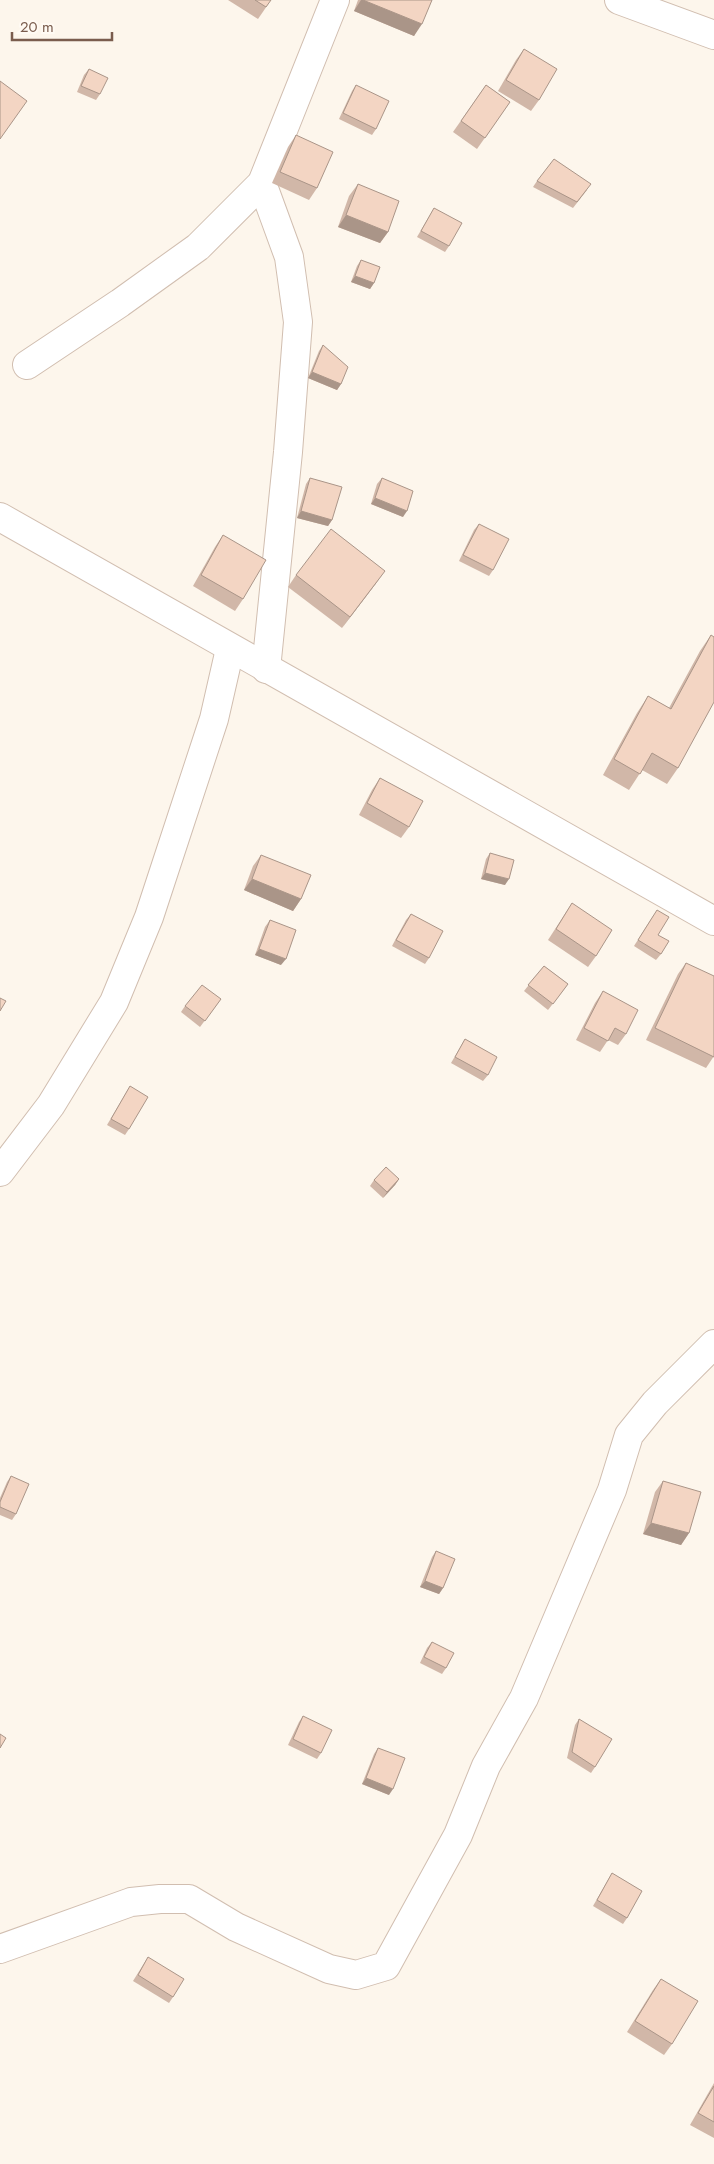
<svg xmlns="http://www.w3.org/2000/svg" width="714" height="2164" font-family="Jost,sans-serif">
<style>
.lines{fill:none;stroke-linecap:round;stroke-linejoin:round}
.minor-casing{stroke:#d1beb0;stroke-width:30}
.minor{stroke:#fff;stroke-width:28}
.wall{fill:#d1b7a8}
.shaded-wall{fill:#aa9588}
.building{fill:#f3d5c3;stroke:#aa9588}
</style>
<rect width="100%" height="100%" fill="#fdf6ec"/>
<g class="lines">
<defs>
<g id="minor">
<polyline points="619,0 714,35"/>
<polyline points="262,183 289,257 298,322 288,452 266,669"/>
<polyline points="27,365 120,303 198,247 262,183 335,0"/>
<polyline points="0,517 714,921"/>
<polyline points="0,1172 51,1105 114,1002 149,917 214,719 230,649"/>
<polyline points="0,1949 131,1902 160,1899 189,1899 236,1927 329,1969 356,1975 386,1966 458,1835 486,1766 524,1698 612,1490 629,1435 655,1403 714,1344"/>
</g>
</defs>
<use href="#minor" class="minor-casing"/>
<use href="#minor" class="minor"/>
</g>
<g class="wall">
<polygon points="228,0 271,0 258,19"/>
<polygon points="358,0 432,0 414,36 354,11"/>
<polygon points="524,49 539,100 531,111 498,91 516,60"/>
<polygon points="89,69 100,94 96,100 77,92 84,75"/>
<polygon points="356,85 376,129 372,135 339,119 352,91"/>
<polygon points="486,85 510,102 477,149 453,132"/>
<polygon points="296,135 317,188 309,200 272,183 288,147"/>
<polygon points="537,181 587,190 573,208 533,187"/>
<polygon points="358,184 388,232 380,243 338,227 349,196"/>
<polygon points="434,208 449,246 445,252 417,237"/>
<polygon points="361,260 374,283 370,289 351,282 357,266"/>
<polygon points="323,345 341,384 337,390 308,378 319,351"/>
<polygon points="310,478 332,520 328,526 297,518 306,484"/>
<polygon points="382,478 403,517 371,504 377,484"/>
<polygon points="479,524 493,570 489,576 459,561 474,530"/>
<polygon points="223,535 243,599 235,611 193,586 215,547"/>
<polygon points="296,575 377,582 342,628 288,587"/>
<polygon points="711,635 678,768 667,784 642,770 629,790 603,775 637,713 648,696 669,708 700,651"/>
<polygon points="380,778 409,827 401,838 359,815 372,790"/>
<polygon points="490,853 505,885 481,879 486,859"/>
<polygon points="261,855 301,899 293,911 244,890 253,866"/>
<polygon points="572,903 596,956 588,967 548,940"/>
<polygon points="411,914 429,958 425,964 392,946 406,920"/>
<polygon points="653,916 658,935 661,954 656,960 634,946"/>
<polygon points="270,920 281,965 255,955 265,927"/>
<polygon points="686,963 714,1056 706,1068 646,1040 678,974"/>
<polygon points="544,966 568,984 548,1010 524,991"/>
<polygon points="603,991 626,1034 618,1045 608,1040 600,1052 576,1040 595,1003"/>
<polygon points="221,999 200,1027 181,1012 185,1006"/>
<polygon points="465,1039 488,1075 483,1081 451,1063 461,1046"/>
<polygon points="130,1086 129,1129 125,1135 107,1125"/>
<polygon points="399,1179 395,1185 383,1198 370,1186 374,1180"/>
<polygon points="11,1476 16,1514 12,1520 0,1515 0,1498 7,1482"/>
<polygon points="663,1481 689,1533 681,1545 643,1534 655,1492"/>
<polygon points="436,1551 443,1588 439,1594 420,1587 432,1557"/>
<polygon points="432,1642 446,1668 442,1674 420,1663 427,1648"/>
<polygon points="303,1716 321,1753 317,1759 288,1745 299,1722"/>
<polygon points="579,1719 595,1767 591,1773 567,1758 575,1725"/>
<polygon points="378,1748 389,1795 362,1784 374,1754"/>
<polygon points="612,1873 627,1918 623,1924 593,1906"/>
<polygon points="148,1957 173,1997 169,2003 133,1981"/>
<polygon points="661,1979 672,2044 664,2055 627,2032 653,1990"/>
<polygon points="714,2083 714,2138 690,2125"/>
</g>
<g class="shaded-wall">
<polygon points="361,0 363,0 422,24 414,36 354,11"/>
<polygon points="346,215 388,232 380,243 338,227"/>
<polygon points="355,276 374,283 370,289 351,282"/>
<polygon points="312,372 341,384 337,390 308,378"/>
<polygon points="375,498 407,511 403,517 371,504"/>
<polygon points="301,511 332,520 328,526 297,518"/>
<polygon points="385,571 377,582 342,628 350,617"/>
<polygon points="485,873 509,879 505,885 481,879"/>
<polygon points="252,879 301,899 293,911 244,890"/>
<polygon points="259,949 286,959 281,965 255,955"/>
<polygon points="399,1179 395,1185 383,1198 387,1192"/>
<polygon points="651,1523 689,1533 681,1545 643,1534"/>
<polygon points="425,1581 443,1588 439,1594 420,1587"/>
<polygon points="366,1778 393,1789 389,1795 362,1784"/>
</g>
<g class="building">
<polygon points="255,0 271,0 266,7"/>
<polygon points="363,0 432,0 422,24"/>
<polygon points="524,49 557,69 539,100 506,80"/>
<polygon points="89,69 108,78 100,94 81,86"/>
<polygon points="0,81 27,101 0,139"/>
<polygon points="356,85 389,101 376,129 343,113"/>
<polygon points="486,85 510,102 485,138 461,121"/>
<polygon points="296,135 333,152 317,188 280,172"/>
<polygon points="554,159 591,184 577,202 537,181"/>
<polygon points="358,184 399,201 388,232 346,215"/>
<polygon points="434,208 462,223 449,246 421,231"/>
<polygon points="361,260 380,267 374,283 355,276"/>
<polygon points="323,345 348,367 341,384 312,372"/>
<polygon points="310,478 342,487 332,520 301,511"/>
<polygon points="382,478 413,491 407,511 375,498"/>
<polygon points="479,524 509,539 493,570 463,555"/>
<polygon points="331,529 385,571 350,617 296,575"/>
<polygon points="223,535 266,560 243,599 201,575"/>
<polygon points="711,635 714,637 714,702 678,768 652,753 640,774 614,759 648,696 671,709"/>
<polygon points="380,778 423,801 409,827 367,803"/>
<polygon points="490,853 514,860 509,879 485,873"/>
<polygon points="261,855 311,875 301,899 252,879"/>
<polygon points="572,903 612,930 596,956 556,929"/>
<polygon points="657,910 669,917 658,935 669,941 661,954 638,940"/>
<polygon points="411,914 443,931 429,958 396,940"/>
<polygon points="270,920 296,930 286,959 259,949"/>
<polygon points="686,963 714,976 714,1057 655,1028"/>
<polygon points="544,966 568,984 553,1004 528,985"/>
<polygon points="202,985 221,999 205,1021 185,1006"/>
<polygon points="603,991 638,1010 626,1034 615,1028 608,1041 584,1028"/>
<polygon points="0,998 6,1001 0,1011"/>
<polygon points="465,1039 497,1057 488,1075 455,1057"/>
<polygon points="130,1086 148,1097 129,1129 111,1119"/>
<polygon points="386,1167 399,1179 387,1192 374,1180"/>
<polygon points="11,1476 29,1484 16,1514 0,1507 0,1502"/>
<polygon points="663,1481 701,1492 689,1533 651,1523"/>
<polygon points="436,1551 455,1559 443,1588 425,1581"/>
<polygon points="432,1642 454,1653 446,1668 424,1657"/>
<polygon points="303,1716 332,1730 321,1753 293,1739"/>
<polygon points="579,1719 612,1739 595,1767 572,1752"/>
<polygon points="0,1734 6,1738 0,1748"/>
<polygon points="378,1748 405,1758 393,1789 366,1778"/>
<polygon points="612,1873 642,1891 627,1918 597,1900"/>
<polygon points="148,1957 184,1979 173,1997 138,1975"/>
<polygon points="661,1979 698,2001 672,2044 635,2021"/>
<polygon points="714,2086 714,2122 698,2113"/>
</g>
<path d="M12 32v8h100v-8" fill="none" stroke="#7a5c4d" stroke-width="2.5"/>
<text x="20" y="32" font-size="15" fill="#7a5c4d" stroke="#fffaf3" stroke-width="4" paint-order="stroke">20 m</text>
</svg>
